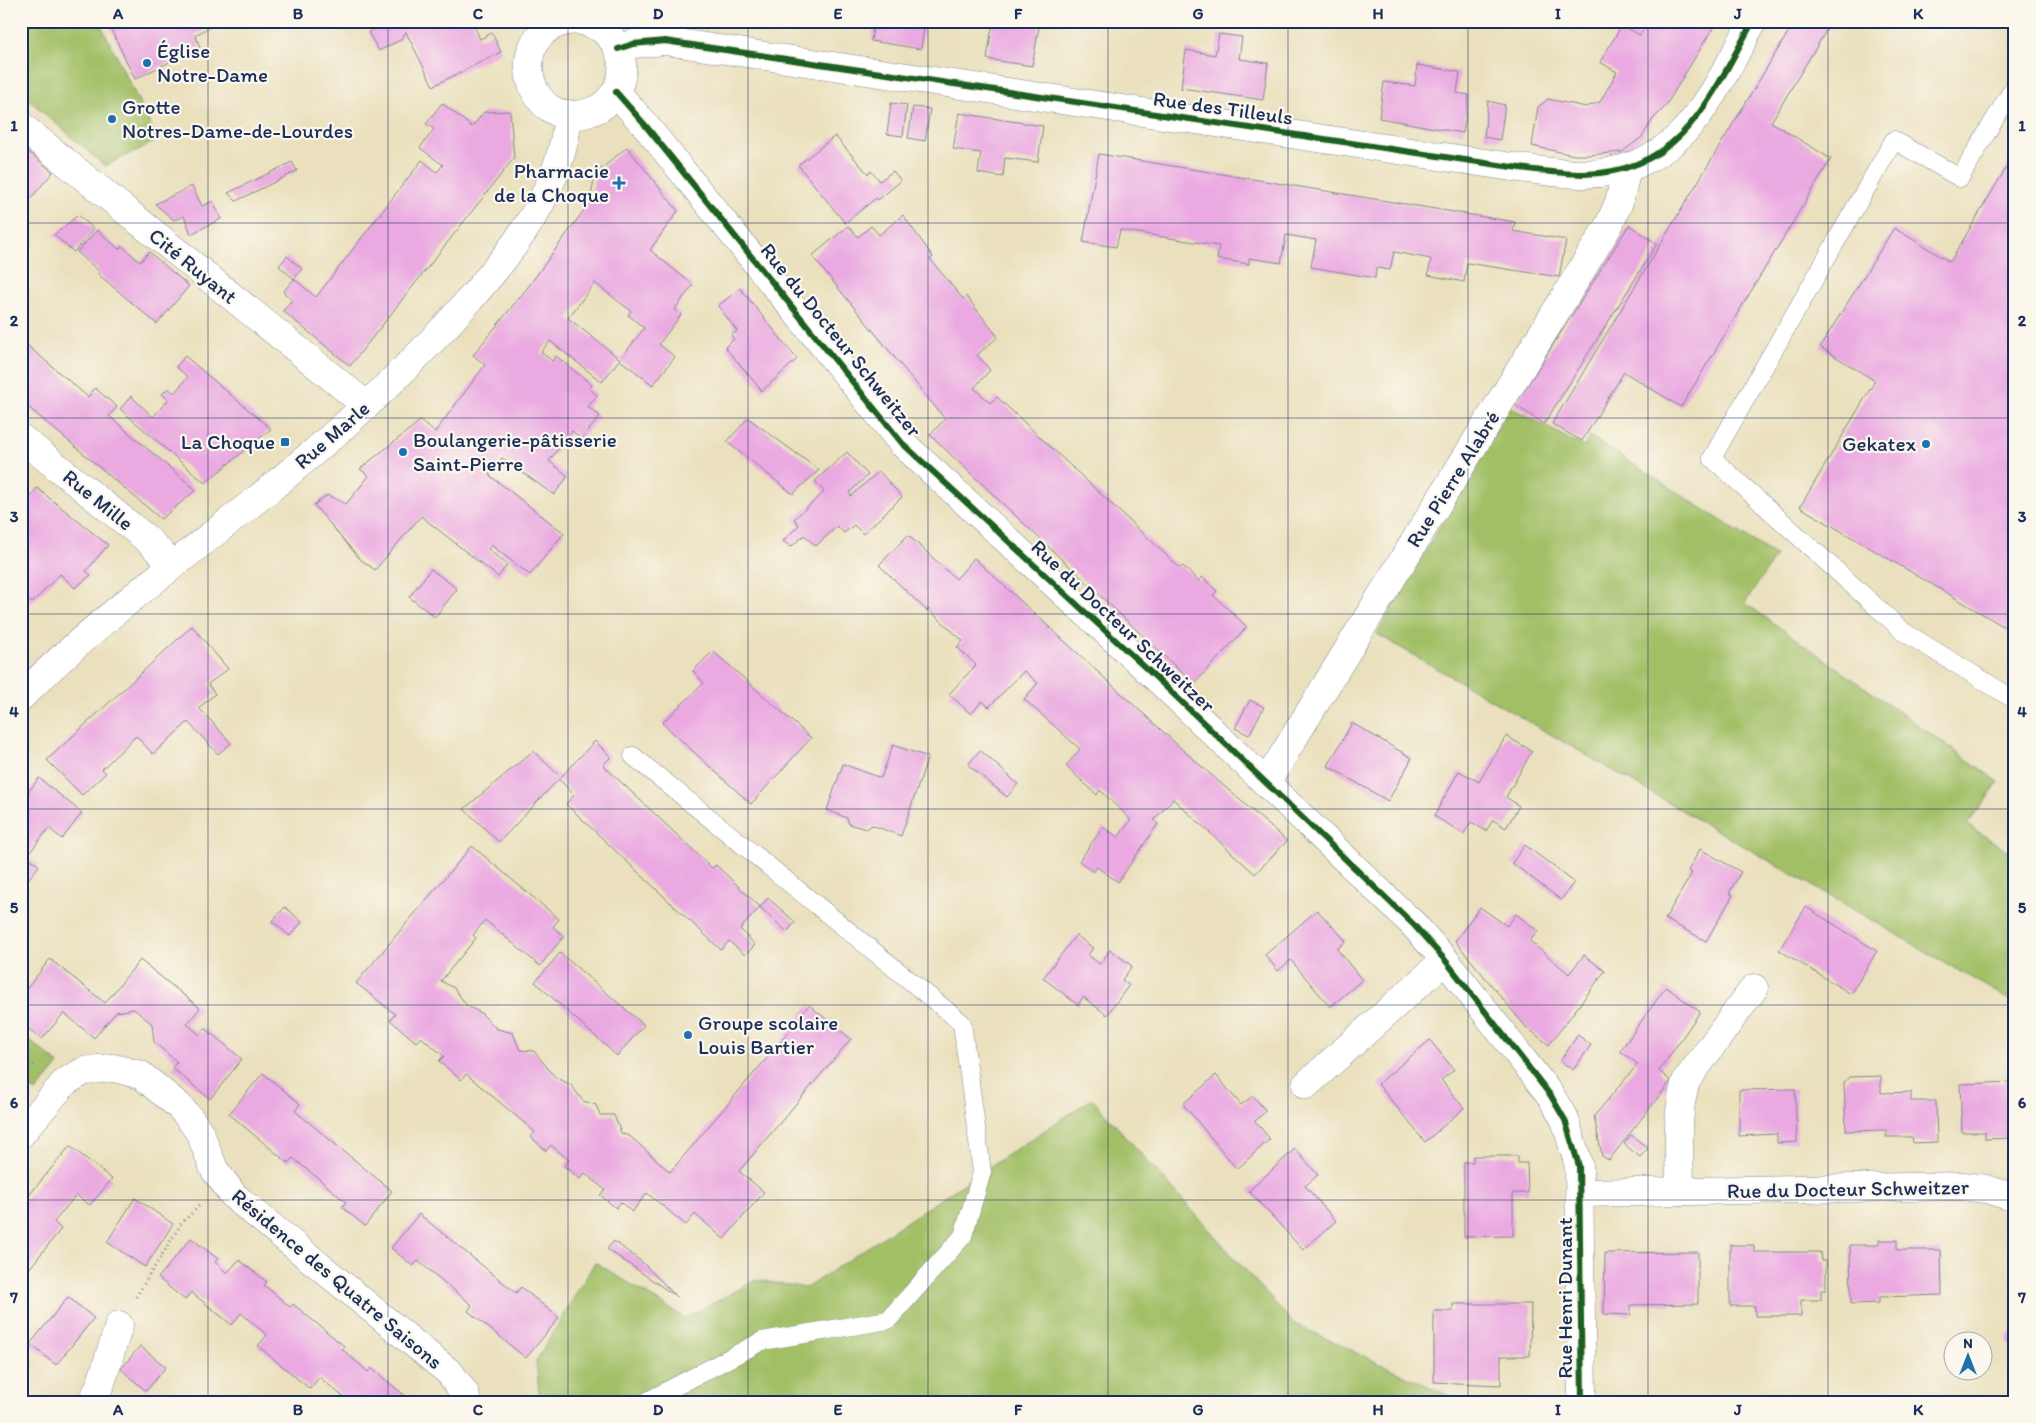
<svg xmlns="http://www.w3.org/2000/svg" width="2036" height="1423" font-family="Itim,sans-serif">
<style>
.green{fill:#a2bf66;stroke:#5e7762}
.building{fill:#eaa9e1}
.lines{fill:none;stroke-linecap:round;stroke-linejoin:round}
.service-casing{stroke:#82888e;stroke-width:19}
.minor-casing{stroke:#82888e;stroke-width:29}
.secondary-casing{stroke:#82888e;stroke-width:29}
.path{stroke:#82888e;stroke-width:3;stroke-dasharray:1 4;stroke-linecap:butt}
.service{stroke:#fff;stroke-width:18}
.minor{stroke:#fff;stroke-width:28}
.secondary{stroke:#fff;stroke-width:28}
.cycleway-casing{stroke:#fbf7ec;stroke-width:9}
.cycleway{stroke:#1b5e20;stroke-width:6}
.grid{fill:none;stroke:#1b2f5e;stroke-width:1;stroke-opacity:0.55}
.poi-dot{fill:#1f6fb2;stroke:#fbf7ec;stroke-width:2}
.labels{text-anchor:middle;stroke-width:4.5;stroke-linejoin:round;paint-order:stroke}
.poi-label{font-size:21px;fill:#1b2f5e;stroke:#fbf7ec;text-anchor:start}
.street-label{font-size:21px;fill:#1b2f5e;stroke:#fbf7ec}
.neatline{fill:none;stroke:#1b2f5e;stroke-width:2}
.grid-label{font-size:16px;text-anchor:middle;font-weight:bold;fill:#1b2f5e}
</style>
<rect width="100%" height="100%" fill="#fbf7ec"/>
<filter id="ink" filterUnits="userSpaceOnUse"><feTurbulence type="fractalNoise" baseFrequency=".02" numOctaves="2"/><feDisplacementMap in="SourceGraphic" scale="10" xChannelSelector="R" yChannelSelector="G"/><feConvolveMatrix kernelMatrix="1 2 1 2 8 2 1 2 1" color-interpolation-filters="sRGB"/></filter>
<filter id="wash" filterUnits="userSpaceOnUse"><feTurbulence type="fractalNoise" baseFrequency=".0096" numOctaves="4" result="noise"/><feDisplacementMap in="SourceGraphic" scale="20" xChannelSelector="R" yChannelSelector="G"/><feGaussianBlur stdDeviation="1.12" result="paint"/><feColorMatrix in="noise" values="0 0 0 0 0 0 0 0 0 0 0 0 0 0 0 0 0 1.4 0 .05"/><feComposite in="paint" operator="in"/></filter>
<g filter="url(#wash)">
<rect width="100%" height="100%" fill="#eae0bd"/>
<g class="green">
<polygon points="21,21 99,21 158,140 105,166 21,93"/>
<polygon points="1510,407 1584,447 1590,436 1776,556 1745,603 1999,782 1967,825 2015,855 2015,1003 1377,634"/>
<polygon points="21,1034 59,1064 36,1092 21,1081"/>
<polygon points="1092,1099 1293,1323 1462,1402 540,1402 536,1361 595,1262 685,1318 756,1280 806,1288"/>
</g>
<g id="blocks">
<g class="building">
<polygon points="107,21 222,21 195,35 200,47 135,79"/>
<polygon points="389,21 472,21 480,39 492,33 501,52 433,86 406,32 400,40 379,51 368,32"/>
<polygon points="874,21 925,21 921,49 871,41"/>
<polygon points="993,21 1040,21 1032,66 987,59"/>
<polygon points="1648,21 1717,21 1665,107 1653,119 1642,137 1622,152 1589,155 1574,155 1532,146 1538,107 1548,99 1586,107 1600,102 1617,72 1600,62 1622,25 1640,35"/>
<polygon points="1795,21 1832,21 1771,122 1831,159 1681,407 1624,372 1582,441 1552,424"/>
<polygon points="1219,34 1242,37 1239,59 1268,63 1263,100 1181,88 1186,50 1215,55"/>
<polygon points="1417,65 1460,72 1457,93 1469,95 1463,133 1379,118 1384,82 1415,86"/>
<polygon points="1488,101 1505,105 1500,140 1484,137"/>
<polygon points="442,103 472,127 484,112 510,111 514,158 350,366 283,311 292,300 283,292 294,279 279,266 287,256 302,269 294,279 316,297 422,160 437,172 443,165 420,148 434,129 426,124"/>
<polygon points="891,103 907,105 903,136 887,134"/>
<polygon points="913,107 930,109 925,141 908,138"/>
<polygon points="959,113 1043,126 1038,162 1005,158 1003,177 978,173 981,153 953,149"/>
<polygon points="835,136 868,174 871,171 880,181 893,171 901,181 878,200 876,198 845,223 798,165"/>
<polygon points="21,146 53,172 21,210"/>
<polygon points="627,147 678,211 650,250 693,285 675,309 681,315 659,344 675,357 653,385 620,360 644,328 628,315 631,311 595,283 568,318 620,359 602,382 550,341 541,352 552,361 556,356 592,385 589,389 597,395 588,407 600,416 582,439 572,431 549,461 568,476 554,495 502,458 489,475 564,533 530,575 491,545 488,549 507,565 498,577 421,516 375,570 360,559 314,505 327,495 346,504 369,476 360,469 420,421 435,432 485,365 473,355 528,287 590,202 595,174"/>
<polygon points="2015,153 2015,633 1800,507 1875,381 1820,347 1894,228 1950,262"/>
<polygon points="1099,154 1515,222 1513,231 1566,240 1559,277 1467,263 1464,282 1428,275 1431,259 1394,252 1390,270 1376,268 1375,278 1311,267 1316,240 1286,235 1281,263 1249,258 1249,264 1217,259 1219,246 1120,230 1116,247 1083,242"/>
<polygon points="292,162 297,171 236,201 228,193"/>
<polygon points="192,186 202,206 213,201 221,219 191,234 184,216 174,220 155,204"/>
<polygon points="78,215 94,229 74,252 54,235"/>
<polygon points="903,215 933,257 930,259 963,299 966,296 998,337 977,355 990,370 974,388 990,403 997,397 1180,568 1183,566 1199,581 1202,577 1217,591 1213,595 1247,627 1194,684 930,435 945,419 812,256 848,226 858,237 871,226 879,235"/>
<polygon points="1629,225 1657,244 1544,424 1515,405"/>
<polygon points="97,230 119,249 122,246 140,262 149,252 189,286 157,324 98,274 100,272 77,252"/>
<polygon points="740,288 797,359 762,391 725,347 734,339 731,335 737,331 718,306"/>
<polygon points="21,340 88,397 95,388 117,407 109,416 196,490 161,519 21,401"/>
<polygon points="185,356 271,429 205,483 120,409 131,396 153,417 168,400 162,394 168,388 174,393 188,377 176,367"/>
<polygon points="748,418 819,470 793,494 727,442"/>
<polygon points="847,452 868,475 849,493 851,496 879,471 902,497 863,534 854,525 844,533 837,526 816,546 804,535 791,547 783,541 799,525 794,519 824,492 815,481"/>
<polygon points="37,488 108,545 86,571 91,575 75,588 60,574 32,603 21,594 21,522 23,520 21,517 21,509"/>
<polygon points="908,535 956,579 974,558 1185,752 1287,841 1255,874 1173,799 1154,820 1158,824 1118,882 1097,867 1093,872 1079,861 1103,827 1118,837 1131,820 1100,790 1097,795 1066,766 1080,749 1024,699 1038,683 1024,671 989,707 982,701 971,714 949,694 976,665 957,647 963,641 928,609 927,611 879,565"/>
<polygon points="431,569 457,589 435,617 409,597"/>
<polygon points="192,626 228,669 208,684 215,694 199,708 231,743 218,754 188,722 153,754 136,736 102,769 106,773 82,795 47,760"/>
<polygon points="713,651 811,738 751,804 662,723 704,683 693,671"/>
<polygon points="1250,700 1264,707 1249,735 1235,728"/>
<polygon points="1352,723 1412,758 1388,801 1328,766"/>
<polygon points="1506,736 1532,751 1506,797 1519,806 1506,828 1493,820 1486,831 1471,822 1464,834 1434,816 1459,771 1479,782"/>
<polygon points="595,741 611,757 603,765 712,868 716,865 760,907 740,929 755,945 745,955 729,941 721,950 675,907 566,804 574,795 559,779 499,842 464,809 533,751 561,777"/>
<polygon points="893,745 928,757 901,836 872,825 866,829 849,824 847,818 827,810 843,764 881,778"/>
<polygon points="980,750 1018,784 1007,797 968,765"/>
<polygon points="39,778 82,813 62,839 49,828 27,856 39,866 21,888 21,801"/>
<polygon points="1525,845 1574,882 1561,900 1512,863"/>
<polygon points="472,846 559,919 553,927 564,936 540,966 485,920 473,935 476,938 441,981 454,988 467,1006 481,1013 497,1029 513,1033 520,1050 534,1051 555,1077 571,1085 583,1101 596,1105 600,1115 614,1115 621,1133 631,1137 670,1172 795,1025 794,1023 809,1005 851,1039 739,1171 764,1192 724,1239 695,1214 686,1225 647,1193 632,1212 621,1202 616,1208 600,1195 605,1190 585,1173 580,1179 564,1166 569,1160 551,1145 546,1151 531,1137 535,1132 466,1074 461,1080 439,1061 444,1056 421,1037 416,1042 390,1020 395,1014 356,983"/>
<polygon points="1700,849 1741,872 1729,893 1733,895 1706,941 1665,919 1692,873 1688,871"/>
<polygon points="768,898 795,922 787,932 760,907"/>
<polygon points="285,907 302,922 290,936 272,921"/>
<polygon points="1480,907 1507,926 1516,914 1538,931 1530,941 1569,974 1584,955 1605,971 1549,1045 1526,1027 1455,941"/>
<polygon points="1806,907 1877,951 1851,994 1779,950"/>
<polygon points="1317,910 1346,941 1337,949 1362,980 1330,1007 1291,960 1278,971 1265,955"/>
<polygon points="1076,935 1093,948 1088,955 1100,964 1110,950 1132,966 1122,980 1129,985 1107,1015 1083,997 1078,1005 1043,978"/>
<polygon points="560,953 644,1025 617,1056 535,982"/>
<polygon points="50,959 105,1003 140,960 200,1008 187,1024 200,1035 205,1028 242,1059 210,1099 172,1068 177,1062 154,1042 152,1024 134,1009 116,1012 94,1038 64,1013 42,1039 21,1023 21,996"/>
<polygon points="1666,987 1700,1012 1659,1071 1671,1081 1609,1160 1602,1156 1594,1116 1638,1064 1620,1051"/>
<polygon points="1578,1035 1591,1045 1573,1070 1560,1061"/>
<polygon points="1430,1040 1454,1070 1441,1080 1464,1108 1425,1142 1378,1084"/>
<polygon points="263,1073 300,1104 295,1111 392,1191 365,1226 342,1207 346,1202 319,1179 293,1158 288,1163 229,1114"/>
<polygon points="1216,1075 1241,1105 1253,1096 1266,1111 1255,1121 1270,1139 1237,1169 1183,1104"/>
<polygon points="1881,1076 1881,1093 1911,1092 1911,1101 1936,1101 1937,1142 1913,1143 1912,1137 1886,1137 1886,1130 1846,1131 1844,1083 1849,1077"/>
<polygon points="2015,1082 2015,1138 1985,1139 1985,1132 1962,1132 1960,1084"/>
<polygon points="1795,1089 1797,1142 1777,1143 1777,1134 1739,1136 1739,1090"/>
<polygon points="1631,1135 1648,1148 1640,1157 1624,1144"/>
<polygon points="70,1146 112,1179 90,1205 76,1195 54,1222 61,1229 21,1279 21,1197 25,1200"/>
<polygon points="1295,1149 1318,1175 1305,1186 1336,1221 1303,1250 1249,1191"/>
<polygon points="1473,1156 1518,1156 1518,1163 1527,1163 1528,1193 1513,1193 1513,1236 1464,1237 1464,1162 1473,1162"/>
<polygon points="135,1198 173,1224 145,1267 107,1242"/>
<polygon points="419,1214 516,1293 521,1287 559,1318 526,1358 468,1311 472,1305 418,1261 413,1266 391,1248"/>
<polygon points="191,1238 218,1259 215,1262 227,1273 239,1260 267,1282 264,1285 290,1307 293,1304 344,1346 342,1349 368,1372 371,1368 413,1402 344,1402 346,1399 319,1377 310,1389 258,1346 267,1335 241,1313 232,1325 191,1292 185,1300 158,1278"/>
<polygon points="1879,1240 1897,1240 1897,1250 1941,1250 1942,1295 1879,1297 1879,1303 1851,1304 1850,1245 1879,1245"/>
<polygon points="614,1241 643,1263 677,1297 607,1249"/>
<polygon points="1730,1245 1754,1245 1754,1252 1820,1252 1821,1261 1826,1261 1826,1290 1821,1290 1821,1300 1801,1300 1801,1316 1755,1316 1755,1306 1730,1306"/>
<polygon points="1698,1252 1698,1304 1631,1305 1631,1315 1604,1314 1605,1253"/>
<polygon points="68,1297 94,1318 56,1365 30,1344"/>
<polygon points="1453,1304 1531,1304 1530,1356 1501,1356 1501,1385 1434,1382 1434,1311 1453,1311"/>
<polygon points="2015,1326 2015,1348 2009,1345 2007,1339"/>
<polygon points="140,1346 166,1367 146,1391 121,1369"/>
</g>
</g>
</g>
<g filter="url(#ink)">
<use href="#blocks" fill-opacity="0" stroke="#82888e" stroke-width="1"/>
<g class="lines">
<defs>
<g id="service">
<polyline points="2015,85 1960,178 1894,140 1712,458 1904,632 2015,700"/>
<polyline points="633,756 962,1023 982,1172 963,1236 888,1320 762,1341 646,1402"/>
</g>
<g id="minor">
<path d="M618 49 633 44 665 41 1512 167C1536 170 1560 174 1584 174 1682 173 1712 95 1753 21"/>
<polyline points="616,92 645,125 902,443 1163,684 1413,924 1445,960 1551,1096 1565,1120 1579,1166 1582,1402"/>
<polyline points="21,126 366,405"/>
<polyline points="21,438 148,540 173,565"/>
<polyline points="1266,783 1609,225 1619,202 1627,169"/>
<polyline points="1306,1085 1445,960"/>
<polyline points="21,1134 65,1082 84,1071 99,1069 114,1068 141,1075 179,1106 190,1119 200,1133 214,1169 234,1196 450,1373 465,1394 467,1402"/>
<path d="M1680 1191C1680 1155 1675 1115 1686 1081L1754 988"/>
<polyline points="1581,1193 1963,1186 1986,1189 2015,1198"/>
<polyline points="92,1402 101,1383 119,1325"/>
</g>
<g id="secondary">
<path d="M568 21C501 32 528 135 590 112 603 108 612 99 618 87 631 58 612 27 582 21"/>
<path d="M21 697C93 624 176 564 256 500 331 440 402 376 465 305 513 251 563 188 568 114"/>
</g>
</defs>
<use href="#service" class="service-casing"/>
<use href="#minor" class="minor-casing"/>
<use href="#secondary" class="secondary-casing"/>
<g class="path">
<polyline points="21,1056 34,1066"/>
<polyline points="136,1297 181,1224 199,1206"/>
</g>
<use href="#service" class="service"/>
<use href="#minor" class="minor"/>
<use href="#secondary" class="secondary"/>
<defs>
<g id="cycleway">
<path d="M618 49 633 44 665 41 1512 167C1536 170 1560 174 1584 174 1682 173 1712 95 1753 21"/>
<polyline points="616,92 645,125 902,443 1163,684 1413,924 1445,960 1551,1096 1565,1120 1579,1166 1582,1402"/>
</g>
</defs>
<use href="#cycleway" class="cycleway-casing"/>
<use href="#cycleway" class="cycleway"/>
</g>
</g>
<path class="grid" d="M208 21V1402M388 21V1402M568 21V1402M748 21V1402M928 21V1402M1108 21V1402M1288 21V1402M1468 21V1402M1648 21V1402M1828 21V1402M21 223H2015M21 418H2015M21 614H2015M21 809H2015M21 1005H2015M21 1200H2015"/>
<g class="poi-dot">
<circle cx="147" cy="63" r="5"/>
<circle cx="112" cy="119" r="5"/>
<path d="M616.5 175.5h5v5h5v5h-5v5h-5v-5h-5v-5h5z"/>
<rect x="280" y="437" width="10" height="10" rx="2.5"/>
<circle cx="1926" cy="444" r="5"/>
<circle cx="403" cy="452" r="5"/>
<circle cx="688" cy="1035" r="5"/>
</g>
<g class="labels">
<g class="poi-label">
<text x="157" y="58">Église<tspan x="157" dy="24">Notre-Dame</tspan></text>
<text x="122" y="114">Grotte<tspan x="122" dy="24">Notres-Dame-de-Lourdes</tspan></text>
<text x="609" y="178" text-anchor="end">Pharmacie<tspan x="609" dy="24">de la Choque</tspan></text>
<text x="413" y="447">Boulangerie-pâtisserie<tspan x="413" dy="24">Saint-Pierre</tspan></text>
<text x="275" y="449" text-anchor="end">La Choque</text>
<text x="1916" y="451" text-anchor="end">Gekatex</text>
<text x="698" y="1030">Groupe scolaire<tspan x="698" dy="24">Louis Bartier</tspan></text>
</g>
<g class="street-label">
<text transform="translate(1223 108) rotate(8)" y="7">Rue des Tilleuls</text>
<text transform="translate(193 266) rotate(39)" y="7">Cité Ruyant</text>
<text transform="translate(841 340) rotate(51)" y="7">Rue du Docteur Schweitzer</text>
<text transform="translate(332 435) rotate(-41)" y="7">Rue Marle</text>
<text transform="translate(1453 479) rotate(-58)" y="7">Rue Pierre Alabré</text>
<text transform="translate(98 500) rotate(39)" y="7">Rue Mille</text>
<text transform="translate(1123 626) rotate(43)" y="7">Rue du Docteur Schweitzer</text>
<text transform="translate(1848 1189) rotate(-1)" y="7">Rue du Docteur Schweitzer</text>
<text transform="translate(337 1279) rotate(40)" y="7">Résidence des Quatre Saisons</text>
<text transform="translate(1565 1298) rotate(-90)" y="7">Rue Henri Dunant</text>
</g>
</g>
<rect width="2036" height="1423" fill="none" stroke="#fbf7ec" stroke-width="55"/>
<g transform="translate(1968 1356)"><circle r="24" fill="#fbf7ec" stroke="#a1a7b3"/>
<path d="M0-4L9 19L0 12L-9 19Z" fill="#1f6fb2"/>
<text y="-8" font-size="14" font-weight="bold" text-anchor="middle" fill="#1b2f5e">N</text>
</g>
<rect x="28" y="28" width="1980" height="1368" class="neatline"/>
<g class="grid-label">
<text x="118" y="19">A</text>
<text x="298" y="19">B</text>
<text x="478" y="19">C</text>
<text x="658" y="19">D</text>
<text x="838" y="19">E</text>
<text x="1018" y="19">F</text>
<text x="1198" y="19">G</text>
<text x="1378" y="19">H</text>
<text x="1558" y="19">I</text>
<text x="1738" y="19">J</text>
<text x="1918" y="19">K</text>
<text x="14" y="131">1</text>
<text x="2022" y="131">1</text>
<text x="14" y="326">2</text>
<text x="2022" y="326">2</text>
<text x="14" y="522">3</text>
<text x="2022" y="522">3</text>
<text x="14" y="717">4</text>
<text x="2022" y="717">4</text>
<text x="14" y="913">5</text>
<text x="2022" y="913">5</text>
<text x="14" y="1108">6</text>
<text x="2022" y="1108">6</text>
<text x="14" y="1303">7</text>
<text x="2022" y="1303">7</text>
<text x="118" y="1415">A</text>
<text x="298" y="1415">B</text>
<text x="478" y="1415">C</text>
<text x="658" y="1415">D</text>
<text x="838" y="1415">E</text>
<text x="1018" y="1415">F</text>
<text x="1198" y="1415">G</text>
<text x="1378" y="1415">H</text>
<text x="1558" y="1415">I</text>
<text x="1738" y="1415">J</text>
<text x="1918" y="1415">K</text>
</g>
</svg>
